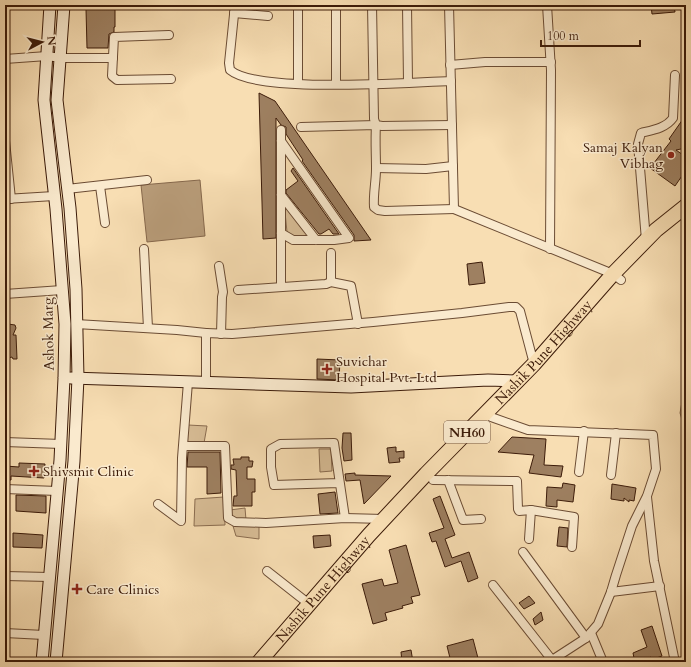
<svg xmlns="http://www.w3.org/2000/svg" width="691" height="667" font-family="Cardo,serif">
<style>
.green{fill:#d8bd96;stroke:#8a6c50}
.water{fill:#b89c79;stroke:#86684c}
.building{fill:#9e8061;stroke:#3c1b09}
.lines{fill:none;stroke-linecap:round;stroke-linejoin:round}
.street-casing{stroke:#6b4c34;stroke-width:10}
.secondary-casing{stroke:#3c1b09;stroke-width:13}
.highway-casing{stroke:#3c1b09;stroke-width:16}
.street{stroke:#faeace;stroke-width:8}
.secondary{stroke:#faeace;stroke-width:11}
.highway{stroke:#f8deb3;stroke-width:14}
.poi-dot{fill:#8f2418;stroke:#faeace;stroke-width:1.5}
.labels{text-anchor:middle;stroke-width:3;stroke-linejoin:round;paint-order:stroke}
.shield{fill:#faeace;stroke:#755944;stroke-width:1}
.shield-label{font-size:13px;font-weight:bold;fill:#3c1b09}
.poi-label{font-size:14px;fill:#3c1b09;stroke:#faeace;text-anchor:start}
.street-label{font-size:14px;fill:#3c1b09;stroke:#faeace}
</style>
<rect width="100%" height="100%" fill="#f8deb3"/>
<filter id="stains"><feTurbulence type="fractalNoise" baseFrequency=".005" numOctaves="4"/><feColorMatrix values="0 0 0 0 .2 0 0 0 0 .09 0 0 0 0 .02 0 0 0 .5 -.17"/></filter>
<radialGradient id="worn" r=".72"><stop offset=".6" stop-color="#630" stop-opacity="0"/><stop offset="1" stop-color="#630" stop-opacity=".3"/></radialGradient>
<g class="green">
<polygon points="284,202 312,240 291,237 287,232"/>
<polygon points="188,425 207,426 204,443 187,444"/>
<polygon points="319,449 331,449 332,471 320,472"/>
<polygon points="224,497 225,525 194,526 195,499"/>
<polygon points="245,508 246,520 236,520 231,516 230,510"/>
<polygon points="259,525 259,539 236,536 233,526"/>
</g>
<g class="water">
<polygon points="200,180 205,236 147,242 141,185"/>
<polygon points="686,379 686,433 680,413"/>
</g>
<g class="building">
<polygon points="651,5 674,5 675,12 652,14"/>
<polygon points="86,9 115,9 115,27 114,27 114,32 109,34 108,48 87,48"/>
<polygon points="259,93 275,101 371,240 354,241 354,235 302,161 303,160 286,134 286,127 281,125 276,118 276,238 263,239"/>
<polygon points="683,119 686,121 686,148 676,150 686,157 686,170 675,186 650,168 671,141 669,139"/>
<polygon points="293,168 339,234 333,234 329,229 321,234 319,234 286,193 286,190 298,181 291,171"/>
<polygon points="482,262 485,283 469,285 467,264"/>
<polygon points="8,324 15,325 16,328 13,335 16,335 17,359 13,359 12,357 5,359 5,326 8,325"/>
<polygon points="317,359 340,360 339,380 317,379"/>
<polygon points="343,433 351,433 352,460 344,461 342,448"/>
<polygon points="512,437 546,439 544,465 563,466 561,477 529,473 534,455 498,452"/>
<polygon points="396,447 396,452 404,451 404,458 399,458 400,462 389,463 387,448"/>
<polygon points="188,452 220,452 221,493 207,494 207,467 187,467"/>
<polygon points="241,457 249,457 249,461 253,461 252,467 247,467 247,479 255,479 255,492 252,492 252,506 233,506 234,496 237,496 236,470 231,469 231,465 234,465 233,459 241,459"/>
<polygon points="19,463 45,464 44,478 11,476 11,480 5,480 5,466 19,467"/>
<polygon points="355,473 355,475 391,476 364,504 360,480 346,481 345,474"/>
<polygon points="563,483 575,485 573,502 557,500 557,507 546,506 547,487 562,488"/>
<polygon points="612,484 636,488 634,501 629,500 629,502 624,498 624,501 611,499"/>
<polygon points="335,492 338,513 320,514 318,494"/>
<polygon points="16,495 46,496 46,513 16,511"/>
<polygon points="440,496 455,535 445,539 452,558 469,552 478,578 468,582 461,561 445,567 436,541 432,542 429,533 444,528 433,499"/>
<polygon points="559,527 568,528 567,547 557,546"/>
<polygon points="13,533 43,535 42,548 13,547"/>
<polygon points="330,535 331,546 314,548 313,536"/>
<polygon points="406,545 420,595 411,597 413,603 402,606 403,608 385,613 387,620 373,624 362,584 382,579 384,586 398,583 389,550"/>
<polygon points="529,596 535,603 524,609 519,603"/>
<polygon points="541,612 543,620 535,625 533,619"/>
<polygon points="652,626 662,656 651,660 651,657 640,662 634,658 633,653 647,647 641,630"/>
<polygon points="473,639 479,662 451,662 447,646"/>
<polygon points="411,650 413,662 402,662 401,652"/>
</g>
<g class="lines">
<defs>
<g id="street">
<path d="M235 5 229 63 230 70C258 94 409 82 451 81"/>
<polyline points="298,5 298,84"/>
<polyline points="372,5 374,119 376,125 382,126 452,125"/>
<polyline points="407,5 408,82"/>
<polyline points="449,5 454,209 613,274 621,280"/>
<polyline points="547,5 551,70 550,249"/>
<polyline points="234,13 268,16"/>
<polyline points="169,35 114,37 112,76 117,80 171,79"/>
<polyline points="5,59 47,56 61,58 113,58"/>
<polyline points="450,65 485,62 551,62"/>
<polyline points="336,84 336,5"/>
<path d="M301 127 376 125C375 140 376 154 376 169 376 182 373 194 374 207L378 210 385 211 454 209"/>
<polyline points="281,130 281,287"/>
<polyline points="5,141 11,199"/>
<polyline points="281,141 349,238 334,240 293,240 281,233"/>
<polyline points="376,168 426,169 453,166"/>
<polyline points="100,186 105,223"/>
<polyline points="67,189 147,180"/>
<polyline points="281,195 316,240"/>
<polyline points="5,199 54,196"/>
<path d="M646 240 638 144 641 133C653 130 666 128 673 118L675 75"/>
<polyline points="144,249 148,328"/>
<polyline points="219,266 223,292 222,297 221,334"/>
<polyline points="331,282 331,253"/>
<polyline points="238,290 326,284 331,282 351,286 358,324"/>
<polyline points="5,294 62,290"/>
<polyline points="76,324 177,330 206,333"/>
<polyline points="206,383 206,333 232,334 373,322 462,313 509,307 516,307 520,311 534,364 536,365"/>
<polyline points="491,417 528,430 653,435 656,469 647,496 632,526 616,575 611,592 598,624 586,638 549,662"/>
<polyline points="5,442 61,444"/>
<polyline points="184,446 225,446 228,518 235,522 266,523 345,518 384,519"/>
<polyline points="579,472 584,431"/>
<polyline points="611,475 616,433"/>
<polyline points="433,480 517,481 518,509 519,511 531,510 574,517 572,547"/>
<polyline points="448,480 463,520 481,519"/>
<polyline points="339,483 274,485 271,467 271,449 280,444 334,443 345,518"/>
<polyline points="5,489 57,491"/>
<polyline points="647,497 654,561 675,662"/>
<polyline points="158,504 181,521 182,458 188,382"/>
<polyline points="529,539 531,510"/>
<polyline points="523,552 586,638"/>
<polyline points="267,571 309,604"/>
<polyline points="5,576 49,577"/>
<polyline points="493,585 552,660"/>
<polyline points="611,592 660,586"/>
<polyline points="5,633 44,635"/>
<polyline points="591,633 603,662"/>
</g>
<g id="secondary">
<polyline points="71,378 351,387 488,380 517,381"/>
<polyline points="42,662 60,460 64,378 65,324 56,209 44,100 50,5"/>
<polyline points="56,662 74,461 78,378 76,289 70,208 57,100 64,5"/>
</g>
<g id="highway">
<path id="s1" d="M259 662 369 535 426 474 534 364 613 274 656 230 686 206"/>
</g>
</defs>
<use href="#street" class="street-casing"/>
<use href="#secondary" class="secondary-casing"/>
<use href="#highway" class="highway-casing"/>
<use href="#street" class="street"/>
<use href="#secondary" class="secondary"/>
<use href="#highway" class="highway"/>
</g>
<g class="poi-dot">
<circle cx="671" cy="155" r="4"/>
<path d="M325 363h4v4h4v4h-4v4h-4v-4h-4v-4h4z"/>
<path d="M32 465h4v4h4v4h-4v4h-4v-4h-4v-4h4z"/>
<path d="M75 583h4v4h4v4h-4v4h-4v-4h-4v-4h4z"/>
</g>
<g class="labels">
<rect class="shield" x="444" y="421" width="46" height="22" rx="3"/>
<g class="shield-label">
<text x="467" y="437">NH60</text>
</g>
<g class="poi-label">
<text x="663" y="152" text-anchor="end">Samaj Kalyan<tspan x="663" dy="16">Vibhag</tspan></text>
<text x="336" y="366">Suvichar<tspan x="336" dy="16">Hospital Pvt. Ltd</tspan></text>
<text x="43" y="476">Shivsmit Clinic</text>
<text x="86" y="594">Care Clinics</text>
</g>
<g class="street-label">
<text transform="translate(48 334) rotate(-91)" y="5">Ashok Marg</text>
<text dy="5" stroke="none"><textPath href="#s1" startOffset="421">Nashik Pune Highway</textPath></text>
<text dy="5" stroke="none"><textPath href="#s1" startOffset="97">Nashik Pune Highway</textPath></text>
</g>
</g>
<rect width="691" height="667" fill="none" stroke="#f8deb3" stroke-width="20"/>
<rect x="6" y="6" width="679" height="655" fill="none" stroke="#3c1b09" stroke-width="2"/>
<rect x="10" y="10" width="671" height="647" fill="none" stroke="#3c1b09"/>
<g transform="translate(42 42) rotate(83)" stroke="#faeace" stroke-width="3" paint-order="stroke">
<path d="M0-3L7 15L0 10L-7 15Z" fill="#3c1b09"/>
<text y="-6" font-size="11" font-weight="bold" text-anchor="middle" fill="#3c1b09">N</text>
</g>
<path d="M541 40v6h99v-6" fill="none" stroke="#3c1b09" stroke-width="2"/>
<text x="547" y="40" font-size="12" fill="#3c1b09" stroke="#faeace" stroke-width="3" paint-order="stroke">100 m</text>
<rect width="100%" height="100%" filter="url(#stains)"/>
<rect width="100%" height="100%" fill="url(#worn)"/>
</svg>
